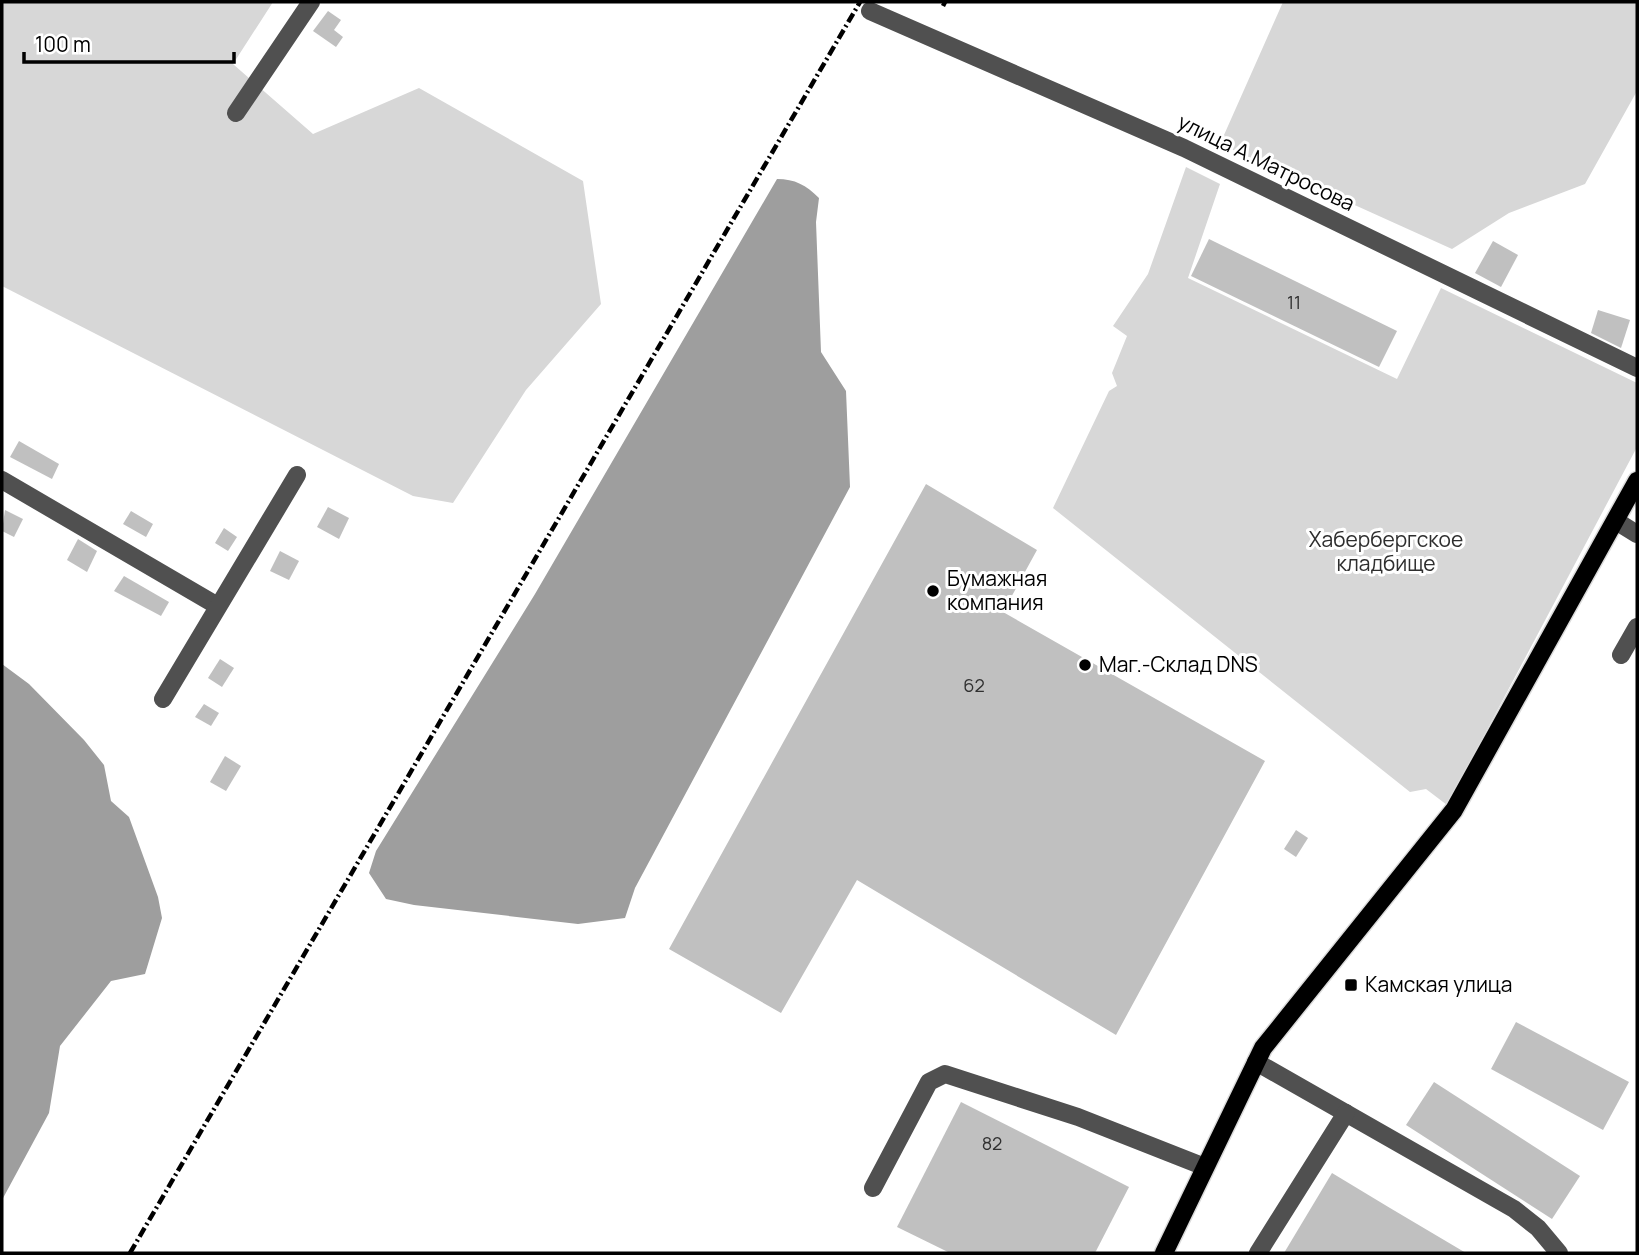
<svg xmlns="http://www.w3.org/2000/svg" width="1639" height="1255" font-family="Manrope,sans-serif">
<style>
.green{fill:#d7d7d7}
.water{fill:#9e9e9e}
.building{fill:#c0c0c0}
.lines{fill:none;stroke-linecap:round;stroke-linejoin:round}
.major-casing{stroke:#dbdbdb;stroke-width:21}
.minor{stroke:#505050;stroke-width:18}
.major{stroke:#000;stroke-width:18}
.rail{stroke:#000;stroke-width:4.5;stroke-dasharray:10 3.5 2 3.5;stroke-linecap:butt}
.poi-dot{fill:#000;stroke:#fff;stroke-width:2.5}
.labels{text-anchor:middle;stroke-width:6;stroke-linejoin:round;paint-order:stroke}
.number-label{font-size:18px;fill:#303030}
.street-label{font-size:21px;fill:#000;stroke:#fff}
.park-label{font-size:21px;fill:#2e2e2e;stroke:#fff}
.poi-label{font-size:21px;fill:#000;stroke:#fff;text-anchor:start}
</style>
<rect width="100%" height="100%" fill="#fff"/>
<g class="green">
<polygon points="2,2 273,2 233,64 313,134 419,88 583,181 601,304 526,390 453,503 413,496 2,286"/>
<polygon points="1283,2 1637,2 1637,91 1585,184 1509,213 1452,249 1220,144"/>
<polygon points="1186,167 1220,184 1188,278 1397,379 1441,288 1637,383 1637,447 1447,805 1426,789 1410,792 1053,508 1109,391 1117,386 1112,373 1127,336 1113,326 1148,274"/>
</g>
<g class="water">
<path d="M777 179C795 179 806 185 819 198L816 222 821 352 846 391 850 487 635 888 625 918 578 924 414 905 386 899 369 873 376 851 535 594Z"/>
<polygon points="2,664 29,684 84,740 104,765 111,801 129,817 158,897 162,918 145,974 111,981 60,1046 49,1113 2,1200"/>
</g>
<g class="building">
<polygon points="328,11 341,20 334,30 343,37 336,47 313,31"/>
<polygon points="1209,239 1397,331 1379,367 1191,276"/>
<polygon points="1493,241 1518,255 1501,287 1475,273"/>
<polygon points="1598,310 1630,320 1621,348 1591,333"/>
<polygon points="19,441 59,464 52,479 10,457"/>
<polygon points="926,484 1037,550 1003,612 1265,761 1116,1035 857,880 781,1013 669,949"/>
<polygon points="328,507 349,518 339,539 317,527"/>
<polygon points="5,510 23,519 14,537 2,531"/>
<polygon points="131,511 153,524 146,537 123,524"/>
<polygon points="224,528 237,537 228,551 215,543"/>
<polygon points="78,539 97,551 87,572 67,560"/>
<polygon points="280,551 299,561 289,580 270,571"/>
<polygon points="124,576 169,602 161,616 114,591"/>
<polygon points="220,659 234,668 222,687 208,678"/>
<polygon points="204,704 219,713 211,726 195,717"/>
<polygon points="225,756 241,766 226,791 210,782"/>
<polygon points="1296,830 1308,838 1296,857 1284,849"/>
<polygon points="1516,1022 1629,1082 1603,1130 1491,1069"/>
<polygon points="1434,1082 1580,1176 1552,1219 1406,1125"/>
<polygon points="961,1102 1129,1187 1095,1253 950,1253 897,1227"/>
<polygon points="1332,1173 1390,1208 1466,1253 1284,1253"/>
</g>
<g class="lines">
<defs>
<polyline id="major" points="1164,1253 1263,1048 1454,810 1637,481"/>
</defs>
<use href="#major" class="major-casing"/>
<g class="minor">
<polyline points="870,11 1184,148 1637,368"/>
<polyline points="236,113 311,2"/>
<polyline points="2,480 216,605"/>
<polyline points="1616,521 1637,534"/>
<polyline points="1621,655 1637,627"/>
<polyline points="163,699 297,475"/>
<polyline points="1256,1062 1514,1209 1538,1228 1559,1253"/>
<polyline points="873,1188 929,1082 945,1074 1078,1117 1205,1167"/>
<polyline points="1258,1253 1346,1113"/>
</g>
<use href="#major" class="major"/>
<g class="rail">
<polyline points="943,6 945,2"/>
<polyline points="130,1253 860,2"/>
</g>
</g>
<g class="poi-dot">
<circle cx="933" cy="591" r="7"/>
<circle cx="1085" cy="665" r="7"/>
<rect x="1344" y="978" width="14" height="14" rx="3.5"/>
</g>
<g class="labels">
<g class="number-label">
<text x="1294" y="309">11</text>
<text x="974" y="692">62</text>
<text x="992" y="1150">82</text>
</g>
<g class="street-label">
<text transform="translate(1266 163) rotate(26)" y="7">улица А.Матросова</text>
</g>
<g class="park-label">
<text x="1386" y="547">Хабербергское<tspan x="1386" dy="24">кладбище</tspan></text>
</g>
<g class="poi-label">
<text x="947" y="586">Бумажная<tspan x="947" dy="24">компания</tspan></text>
<text x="1099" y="672">Маг.-Склад DNS</text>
<text x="1365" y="992">Камская улица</text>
</g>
</g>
<rect width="1639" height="1255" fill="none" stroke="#000000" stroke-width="7"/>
<path d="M24 52v10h210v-10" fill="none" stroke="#000000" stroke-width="3.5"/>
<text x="35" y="52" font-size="21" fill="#000000" stroke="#ffffff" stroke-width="5" paint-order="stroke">100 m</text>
</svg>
